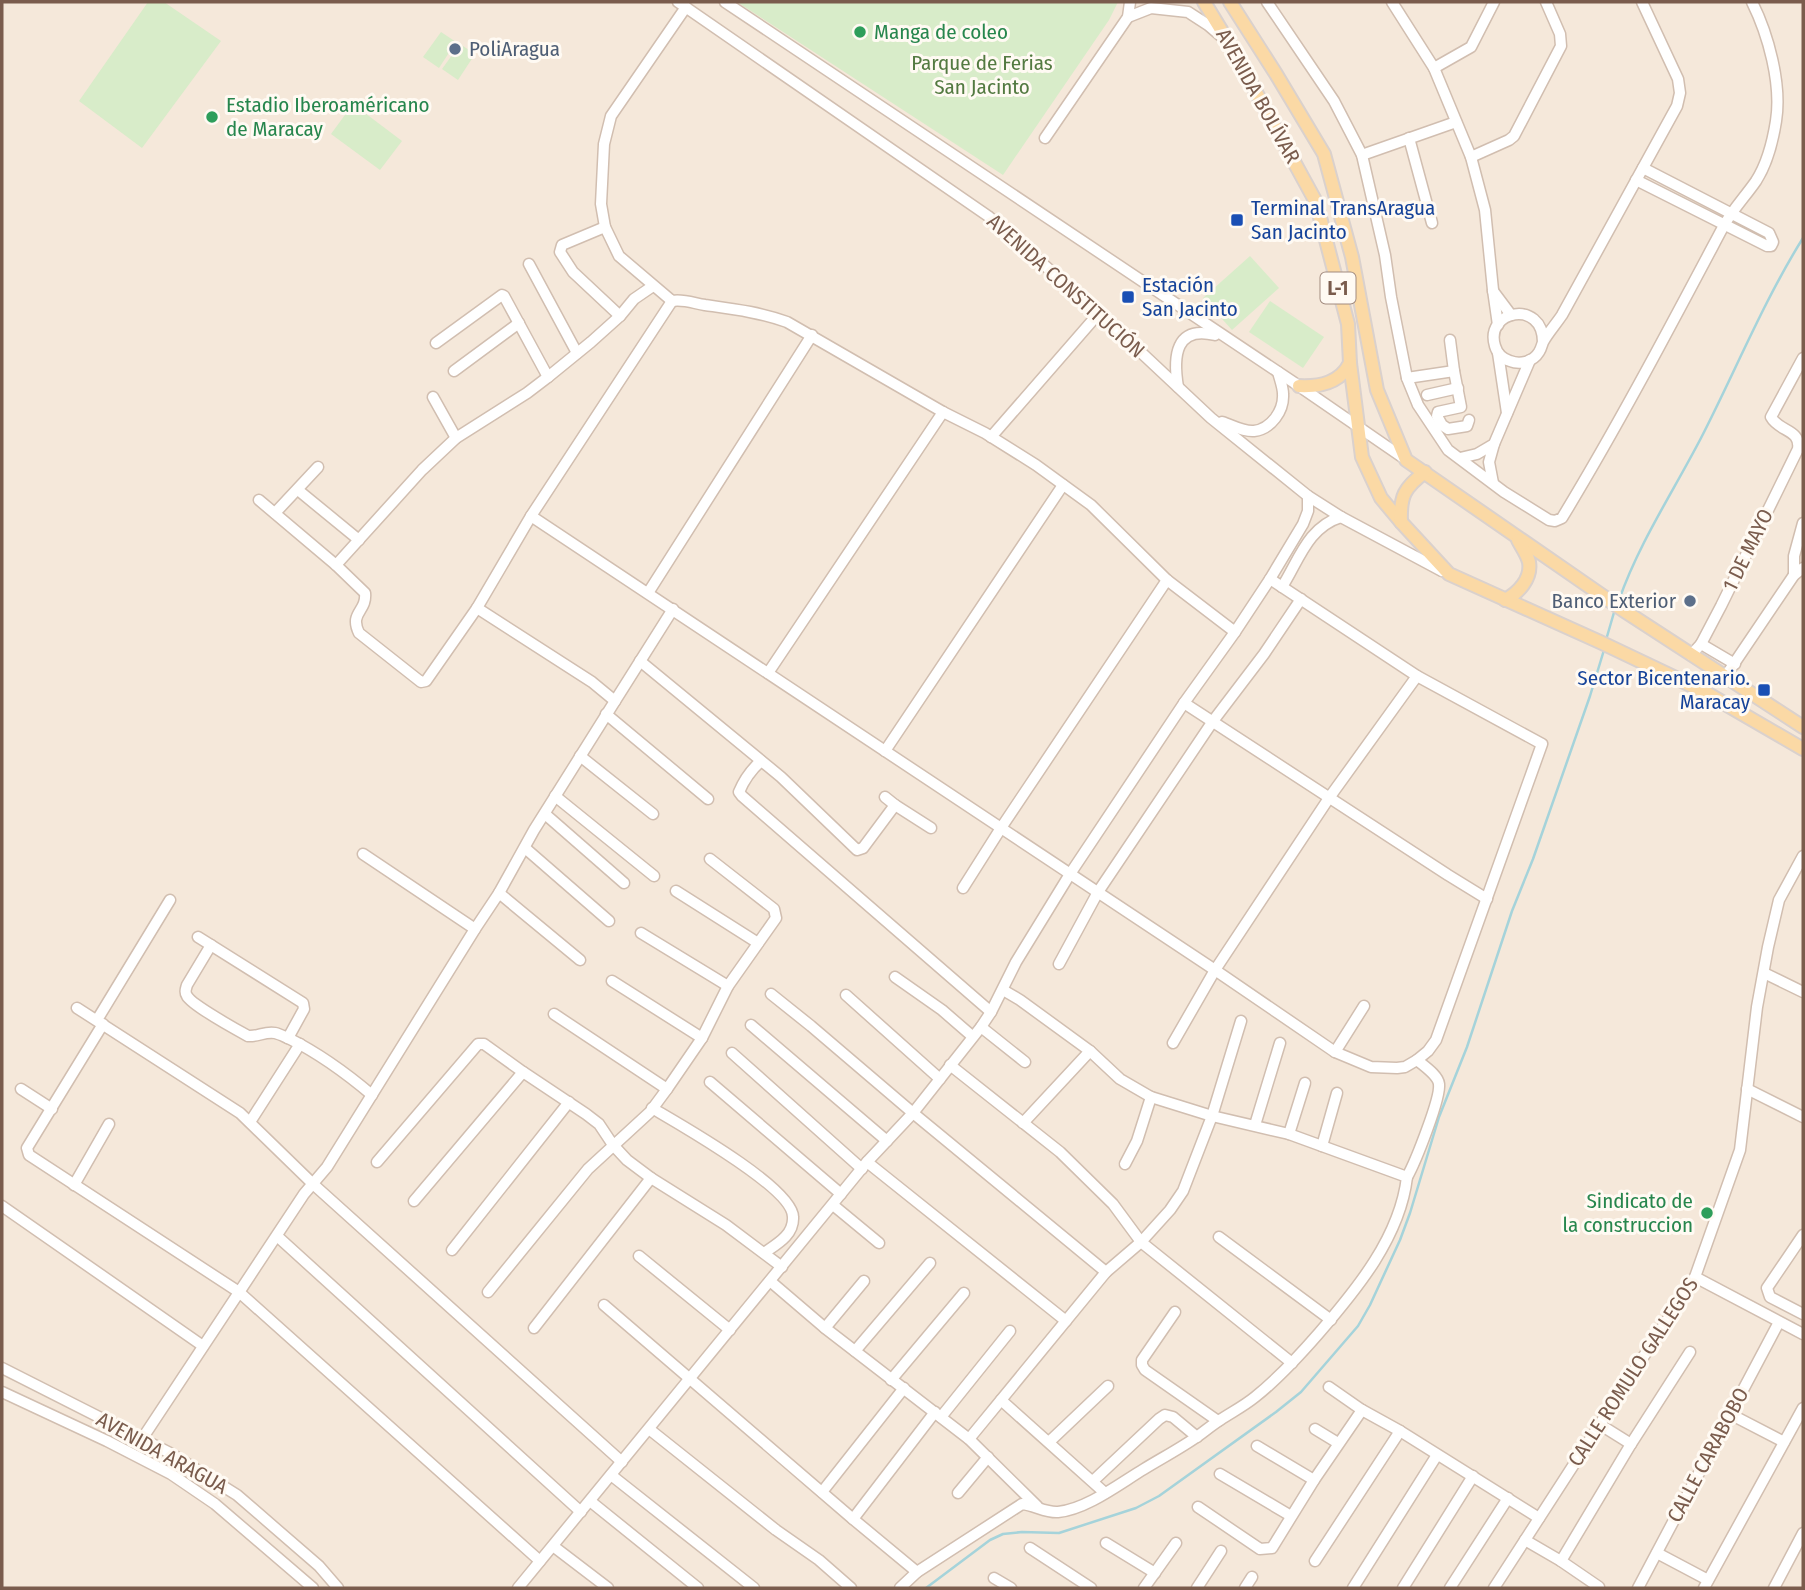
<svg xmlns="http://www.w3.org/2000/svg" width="1805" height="1590" font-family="'Fira Sans Condensed',sans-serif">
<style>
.residential{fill:#f5e8da}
.green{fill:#d8ecc9}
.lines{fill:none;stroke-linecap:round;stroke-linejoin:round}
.stream{stroke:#a5d3da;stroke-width:2.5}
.minor-casing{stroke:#d1beb0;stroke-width:13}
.major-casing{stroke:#dad1cd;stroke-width:16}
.minor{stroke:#fff;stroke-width:10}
.major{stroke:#fbd9a5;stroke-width:12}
.leisure-dot{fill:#2e9e5b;stroke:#fffaf3;stroke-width:2.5}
.service-dot{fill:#5c6f8a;stroke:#fffaf3;stroke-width:2.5}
.transit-dot{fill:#1a4fb4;stroke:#fffaf3;stroke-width:2.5}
.labels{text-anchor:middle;stroke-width:6;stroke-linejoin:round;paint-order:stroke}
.shield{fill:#fffaf3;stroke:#a28b7f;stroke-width:2}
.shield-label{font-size:19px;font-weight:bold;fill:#7a5c4d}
.leisure-label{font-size:21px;fill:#27864d;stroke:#fffaf3;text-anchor:start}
.service-label{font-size:21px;fill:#4e5e75;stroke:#fffaf3;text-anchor:start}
.park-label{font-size:21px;fill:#537a41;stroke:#fffaf3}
.street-label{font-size:21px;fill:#7a5c4d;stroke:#fffaf3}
.transit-label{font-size:21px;fill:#164399;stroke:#fffaf3;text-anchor:start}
</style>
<rect width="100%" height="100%" fill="#fdf6ec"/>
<rect class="residential" x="2" y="2" width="1801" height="1586"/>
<g class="green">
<polygon points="148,2 164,2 221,41 142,148 79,101"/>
<polygon points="737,2 1118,2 1109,20 1003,175"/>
<polygon points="441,32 456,42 439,68 423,57"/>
<polygon points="460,44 475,54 458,80 442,69"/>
<polygon points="353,104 402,141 380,170 331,134"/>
<polygon points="1250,256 1279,288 1232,330 1203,298"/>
<polygon points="1270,301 1324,337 1303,368 1249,332"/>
</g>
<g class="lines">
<g class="stream">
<path d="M1619 600C1639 543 1673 492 1701 438 1735 372 1763 302 1803 238"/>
<polyline points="1606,640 1615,609"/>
<polyline points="926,1588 990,1540 1003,1534 1022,1532 1059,1533 1136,1508 1159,1496 1276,1412 1301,1392 1358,1326 1370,1305 1400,1240 1410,1213 1439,1117 1467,1047 1512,911 1533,859 1590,696 1604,650"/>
</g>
<defs>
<g id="minor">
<polyline points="678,2 988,216 1099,313 1211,418 1308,496 1341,517 1442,571"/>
<polyline points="725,2 1299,386 1405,459"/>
<path d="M1267 2 1334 101 1362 155 1385 255 1391 297 1407 378 1418 405 1448 450 1504 492 1549 520 1555 521 1562 518C1619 424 1670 327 1722 229 1731 211 1745 197 1756 181 1767 164 1773 140 1776 121 1782 84 1768 34 1752 2"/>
<polyline points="1392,2 1434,68 1471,157 1485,210 1493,290 1498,325"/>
<path d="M686 7 611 116 604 144 601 204 605 227 619 256 672 301C683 299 693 303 705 305 733 309 759 312 787 322L943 412 985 433 1036 465 1091 505 1167 580 1235 632 1270 579 1303 524 1308 511V496"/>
<polyline points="1128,17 1151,8 1188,12 1208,25 1222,37"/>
<polyline points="1434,68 1471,47 1494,2"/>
<polyline points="1045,138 1128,17 1130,2"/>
<polyline points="1409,138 1432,223"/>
<polyline points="1362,155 1456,122"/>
<polyline points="1471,157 1509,140 1514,136 1561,46 1560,34 1546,2"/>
<polyline points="1636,180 1767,246 1771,246 1773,242 1769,233 1643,168"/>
<polyline points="605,227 562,245 560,252 573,272 620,316"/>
<polyline points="529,264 577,353"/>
<polyline points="1493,291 1511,315"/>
<path d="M1543 342C1543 299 1484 310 1495 346 1497 353 1503 359 1510 361 1520 365 1533 362 1539 352 1541 349 1542 345 1543 342 1548 333 1556 324 1562 315L1677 106 1680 93 1678 79 1642 2"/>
<polyline points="436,343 502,295 504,296 548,377"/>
<polyline points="1498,353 1507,413"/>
<polyline points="454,371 519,323"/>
<polyline points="1454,371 1461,407 1438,412 1437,416 1442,425 1448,429 1467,426 1469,420"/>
<polyline points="1407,378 1454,371 1450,340"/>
<path d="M1178 387C1173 357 1175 325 1215 335"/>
<polyline points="1427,395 1458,388"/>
<polyline points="433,397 456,438"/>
<path d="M1222 422C1232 425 1243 432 1254 431 1271 429 1284 411 1283 394 1283 387 1280 380 1278 372"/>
<polyline points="991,437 1099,313"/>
<polyline points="1460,458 1477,454 1494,444 1530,360"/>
<polyline points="1493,483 1489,462 1494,444"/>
<polyline points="298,490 359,540"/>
<path d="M259 500 336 565 365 593C367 612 349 612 359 633L421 682 426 681 477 608 531 516 672 301"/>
<polyline points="275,513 318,467"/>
<polyline points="531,516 1215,970 1335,1052 1371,1067 1397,1068 1405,1067 1417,1060 1428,1051 1436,1040 1542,744 1417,676 1270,579"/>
<polyline points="336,565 422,470 456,438 527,393 548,377 591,342 620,316 634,299 653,286"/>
<polyline points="1794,575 1794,556 1803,523"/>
<path d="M1282 587C1299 560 1308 527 1341 517"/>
<polyline points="648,593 812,335"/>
<polyline points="1701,644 1735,664"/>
<path d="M1691 655 1701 644 1721 606 1798 449C1801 429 1779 432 1771 417L1803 358"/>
<polyline points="640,661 781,777 857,850 863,848 895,805 885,797"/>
<polyline points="768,673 943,412"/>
<polyline points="1725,677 1794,575 1803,568"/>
<polyline points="615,701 673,609"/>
<polyline points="1184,703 1448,875 1487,899"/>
<polyline points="606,714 708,799"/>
<polyline points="885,751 1063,485"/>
<polyline points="580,756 653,814"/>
<path d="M761 761C752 769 744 780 739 792L742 796 991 1012"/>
<polyline points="555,796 654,876"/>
<polyline points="895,805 931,828"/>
<polyline points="545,814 624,883"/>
<polyline points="525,848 609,921"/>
<polyline points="363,854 475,929"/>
<polyline points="963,888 1001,828 1167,580"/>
<polyline points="676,891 758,943"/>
<polyline points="499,893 580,960"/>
<polyline points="641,933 728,986"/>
<polyline points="198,937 303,1003 304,1009 288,1038"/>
<path d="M211 945 187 985C186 989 184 992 187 996 192 1005 237 1030 248 1036 258 1037 265 1031 275 1033 280 1034 285 1037 290 1039 320 1054 346 1073 372 1095"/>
<polyline points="1059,964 1098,892 1213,721 1264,654 1301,599"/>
<polyline points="1764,973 1803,992"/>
<polyline points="895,977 942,1010 972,1036"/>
<polyline points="612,981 702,1038"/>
<polyline points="771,994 811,1026 913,1113 1106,1272"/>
<polyline points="846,995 940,1079"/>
<polyline points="77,1008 240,1113 313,1184 622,1462"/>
<polyline points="554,1014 667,1089"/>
<polyline points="97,1020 170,900"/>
<polyline points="103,1024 27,1148 29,1155 239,1292 540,1561"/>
<polyline points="751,1025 887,1141"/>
<polyline points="981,1027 1025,1062"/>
<polyline points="1173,1043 1215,970 1329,798 1417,676"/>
<polyline points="1335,1052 1364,1006"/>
<polyline points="732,1053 862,1169"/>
<polyline points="950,1065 1060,1152 1113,1204 1141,1242 1292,1363"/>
<polyline points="710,1082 841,1194"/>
<polyline points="21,1089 52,1109"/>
<polyline points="1747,1089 1803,1117"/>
<path d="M652 1108C679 1124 793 1188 793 1217 794 1235 777 1244 764 1253"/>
<polyline points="250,1122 300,1044"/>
<polyline points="1023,1123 1090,1051"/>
<polyline points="1255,1125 1280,1043"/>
<polyline points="1289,1134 1305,1083"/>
<polyline points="1322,1146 1337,1093"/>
<polyline points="377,1162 478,1044 484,1044 523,1072 586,1114 599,1124 613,1145 627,1160 651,1178 726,1225 782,1267"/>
<polyline points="867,1162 1066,1321"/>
<polyline points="1125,1164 1137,1141 1151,1097"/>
<path d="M1407 1177C1415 1163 1441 1098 1439 1084 1438 1075 1424 1066 1417 1060"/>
<polyline points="74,1185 109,1124"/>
<polyline points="414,1201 523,1072"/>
<polyline points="833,1205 879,1243"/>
<polyline points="2,1206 203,1346"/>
<polyline points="1803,1235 1767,1288 1770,1297 1803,1314"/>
<polyline points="277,1236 581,1512"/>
<polyline points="1219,1237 1331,1320"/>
<polyline points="452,1250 569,1102"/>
<polyline points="639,1256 730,1330"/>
<polyline points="1695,1277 1803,1334"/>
<polyline points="770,1281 825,1328 969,1439 1037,1506"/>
<polyline points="488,1292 588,1169 650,1112 667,1089 702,1038 728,986 776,918 774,909 710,859"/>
<polyline points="604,1305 853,1519 917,1572"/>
<polyline points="1175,1312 1142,1360 1142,1365 1145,1370 1218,1421"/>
<polyline points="534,1328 651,1178"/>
<polyline points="825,1328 864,1281"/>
<polyline points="855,1351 930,1263"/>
<polyline points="2,1368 170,1453 237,1495 319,1566 338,1588"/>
<polyline points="891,1380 964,1293"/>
<polyline points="1329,1387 1362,1410"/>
<polyline points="2,1392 107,1441 171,1474 215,1504 313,1588"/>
<polyline points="1001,1400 1105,1493"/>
<polyline points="1730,1414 1784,1442"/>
<polyline points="941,1417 1010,1331"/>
<polyline points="1599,1424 1631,1444"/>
<polyline points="649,1429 776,1530 819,1560 851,1588"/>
<polyline points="1315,1429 1338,1443"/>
<polyline points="142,1439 304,1194 327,1167 475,929 499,893 534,830 615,701 592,682 477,608"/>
<polyline points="969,1439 1106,1272 1141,1242 1170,1210 1183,1191 1212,1116 1241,1021"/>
<polyline points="1049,1442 1108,1386"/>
<polyline points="1257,1446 1314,1480"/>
<polyline points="1220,1474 1291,1516"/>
<polyline points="611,1475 754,1588"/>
<polyline points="1093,1481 1159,1419 1165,1415 1173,1417 1197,1437"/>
<polyline points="822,1492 904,1388"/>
<polyline points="958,1493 988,1457"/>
<polyline points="590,1501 698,1588"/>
<polyline points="1198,1507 1260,1549 1272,1548 1314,1480 1362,1410 1400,1431 1539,1518"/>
<polyline points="853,1519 935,1412"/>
<polyline points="1525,1540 1561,1561"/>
<polyline points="1106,1543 1155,1573"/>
<polyline points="553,1546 608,1588"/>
<polyline points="1030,1548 1091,1588"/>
<polyline points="1657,1553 1708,1580"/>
<polyline points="1315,1561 1400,1431"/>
<polyline points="994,1578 1011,1588"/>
<polyline points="1599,1587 1561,1561 1631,1444 1690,1352"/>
<polyline points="518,1588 867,1162 913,1113 981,1027 991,1012 1016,962 1070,874 1184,703 1235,632"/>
<path d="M900 1588 917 1572 1022 1504C1034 1505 1046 1513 1058 1512 1087 1509 1119 1484 1144 1469 1162 1458 1181 1448 1198 1436 1205 1431 1212 1425 1220 1420 1232 1412 1244 1406 1255 1397 1279 1378 1299 1356 1319 1333 1357 1289 1400 1237 1407 1177L1289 1134 1212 1116 1151 1097 1120 1079 1090 1051 1020 1000 1003 990"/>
<polyline points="1144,1588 1176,1543"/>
<polyline points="1197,1588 1221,1551"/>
<polyline points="1245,1588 1252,1577"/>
<polyline points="1353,1588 1437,1455"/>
<polyline points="1403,1588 1473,1476"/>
<polyline points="1450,1588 1508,1498"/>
<polyline points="1494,1588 1695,1277 1740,1150 1757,1007 1768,947 1779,900 1803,856"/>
<polyline points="1638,1588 1779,1322"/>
<polyline points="1704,1588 1803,1408"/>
<polyline points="1774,1588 1803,1533"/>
</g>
<g id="major">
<polyline points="1204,2 1229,43 1316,202 1348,324 1350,363 1362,457 1381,498 1401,522 1449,574 1600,642 1703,691 1803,749"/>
<polyline points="1230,2 1276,74 1324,154 1352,257 1377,390 1406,460 1623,610 1803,727"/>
<path d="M1299 386C1320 387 1340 383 1350 363"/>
<path d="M1401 522C1400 496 1404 488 1425 472"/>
<path d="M1505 600C1518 593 1532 579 1529 562 1527 554 1521 546 1518 540"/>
</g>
</defs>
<use href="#minor" class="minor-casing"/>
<use href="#major" class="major-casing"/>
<use href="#minor" class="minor"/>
<use href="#major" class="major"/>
</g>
<g class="leisure-dot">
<circle cx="860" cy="32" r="7"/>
<circle cx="212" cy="117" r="7"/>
<circle cx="1707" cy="1213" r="7"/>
</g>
<g class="service-dot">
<circle cx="455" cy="49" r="7"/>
<circle cx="1690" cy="601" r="7"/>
</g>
<g class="transit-dot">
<rect x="1230" y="213" width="14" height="14" rx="3.5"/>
<rect x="1121" y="290" width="14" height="14" rx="3.5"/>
<rect x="1757" y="683" width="14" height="14" rx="3.5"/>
</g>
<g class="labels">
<rect class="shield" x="1320.5" y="272.5" width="35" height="31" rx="5"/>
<g class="shield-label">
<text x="1338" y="295">L-1</text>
</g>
<g class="leisure-label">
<text x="874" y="39">Manga de coleo</text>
<text x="226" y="112">Estadio Iberoaméricano<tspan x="226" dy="24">de Maracay</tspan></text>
<text x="1693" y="1208" text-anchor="end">Sindicato de<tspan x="1693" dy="24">la construccion</tspan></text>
</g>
<g class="service-label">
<text x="469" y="56">PoliAragua</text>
<text x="1676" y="608" text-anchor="end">Banco Exterior</text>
</g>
<g class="park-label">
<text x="982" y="70">Parque de Ferias<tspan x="982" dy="24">San Jacinto</tspan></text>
</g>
<g class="street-label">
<text transform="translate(1258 96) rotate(61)" y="7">AVENIDA BOLÍVAR</text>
<text transform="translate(1066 286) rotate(42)" y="7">AVENIDA CONSTITUCIÓN</text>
<text transform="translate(1748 550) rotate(-64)" y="7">1 DE MAYO</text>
<text transform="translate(1633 1372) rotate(-57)" y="7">CALLE ROMULO GALLEGOS</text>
<text transform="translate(162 1453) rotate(29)" y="7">AVENIDA ARAGUA</text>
<text transform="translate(1708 1455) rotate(-62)" y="7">CALLE CARABOBO</text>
</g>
<g class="transit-label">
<text x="1251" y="215">Terminal TransAragua<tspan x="1251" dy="24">San Jacinto</tspan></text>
<text x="1142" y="292">Estación<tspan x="1142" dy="24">San Jacinto</tspan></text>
<text x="1750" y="685" text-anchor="end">Sector Bicentenario.<tspan x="1750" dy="24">Maracay</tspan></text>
</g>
</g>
<rect width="1805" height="1590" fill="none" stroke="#7a5c4d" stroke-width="7"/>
</svg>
